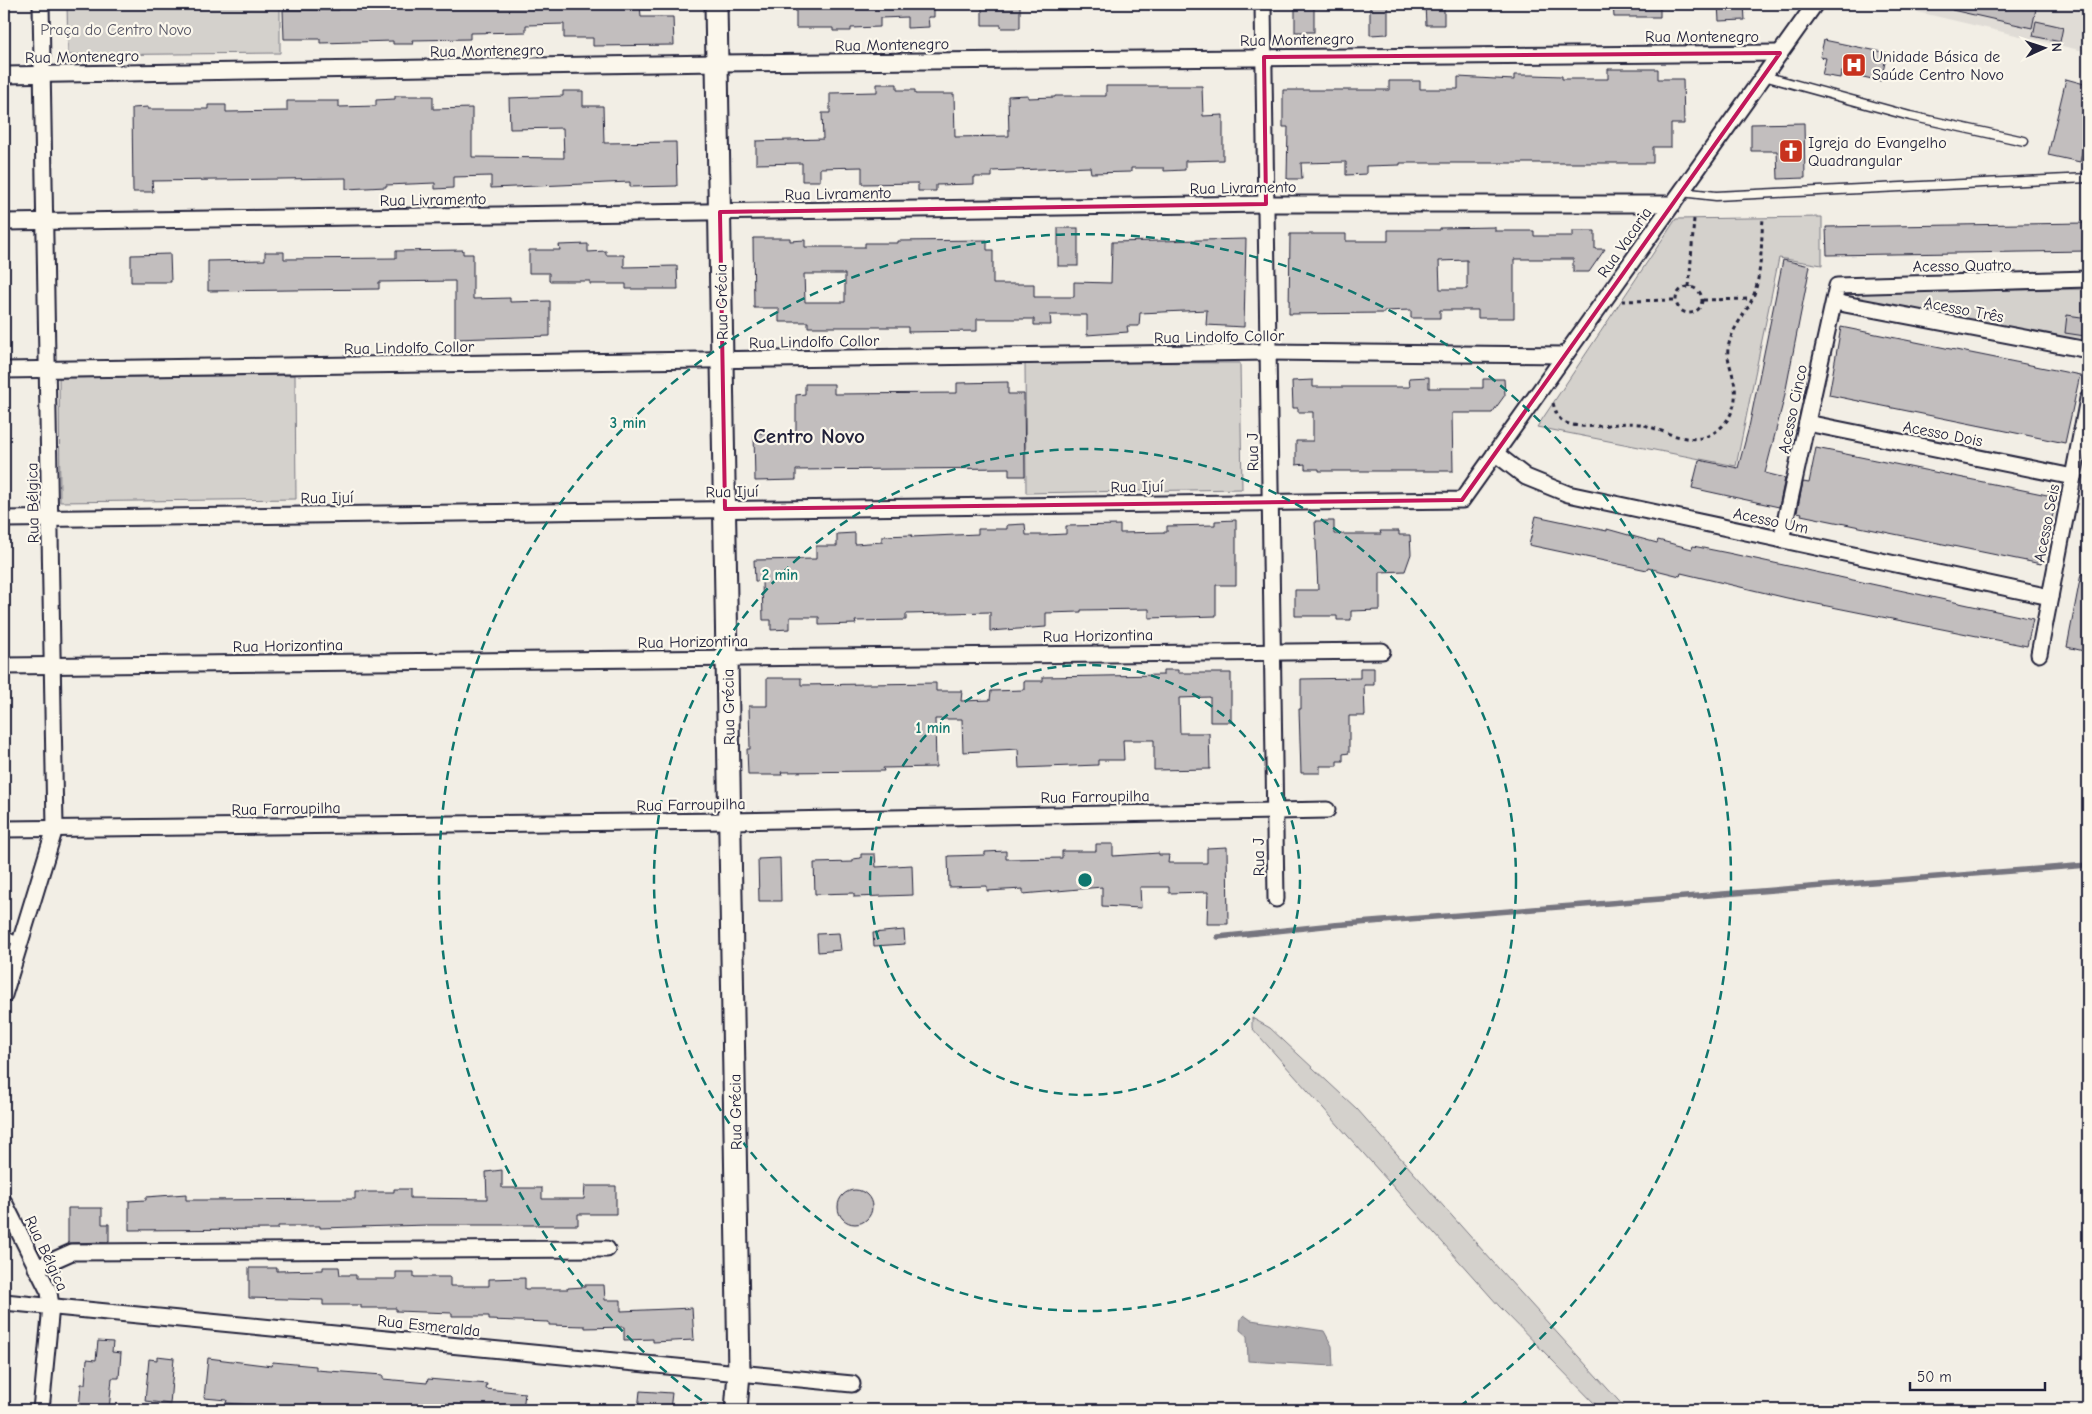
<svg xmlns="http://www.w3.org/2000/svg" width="2092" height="1414" font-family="'Comic Neue',sans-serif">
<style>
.built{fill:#e0dcd6}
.green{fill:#d4d1cc;stroke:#7b7a84}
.water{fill:#aeabad;stroke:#76747f}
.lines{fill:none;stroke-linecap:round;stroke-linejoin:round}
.stream{stroke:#76747f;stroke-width:5.5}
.building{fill:#c2bebe;stroke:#22223b;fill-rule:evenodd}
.service-casing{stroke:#22223b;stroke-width:11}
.minor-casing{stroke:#22223b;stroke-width:19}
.secondary-casing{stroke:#22223b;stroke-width:25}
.path{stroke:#22223b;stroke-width:3;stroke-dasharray:4 4;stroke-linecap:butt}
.service{stroke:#fbf7ec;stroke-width:8}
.minor{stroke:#fbf7ec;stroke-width:15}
.secondary{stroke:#fbf7ec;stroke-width:21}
.marked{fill:none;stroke:#c2185b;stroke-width:4;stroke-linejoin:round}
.ring{fill:none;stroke:#0f766e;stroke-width:2.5;stroke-dasharray:9 6}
.labels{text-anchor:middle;stroke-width:4.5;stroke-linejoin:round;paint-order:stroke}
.park-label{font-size:16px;fill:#575766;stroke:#fbf7ec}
.street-label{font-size:16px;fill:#22223b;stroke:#fbf7ec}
.poi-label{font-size:16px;fill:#22223b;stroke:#fbf7ec;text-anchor:start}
.district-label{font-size:21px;font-weight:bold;fill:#22223b;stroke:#fbf7ec}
.centre{fill:#0f766e;stroke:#fbf7ec;stroke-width:2.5}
.ring-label{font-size:15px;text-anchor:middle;font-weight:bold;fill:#0f766e;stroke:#fbf7ec;stroke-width:4.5;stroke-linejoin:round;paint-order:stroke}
</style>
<rect width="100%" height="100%" fill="#f2eee5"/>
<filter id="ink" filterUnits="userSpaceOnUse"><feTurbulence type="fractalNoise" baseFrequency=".02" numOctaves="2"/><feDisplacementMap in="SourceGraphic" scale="10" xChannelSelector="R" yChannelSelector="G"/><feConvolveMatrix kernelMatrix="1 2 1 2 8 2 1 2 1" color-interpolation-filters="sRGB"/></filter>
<g filter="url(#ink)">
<polygon class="built" points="1884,4 2088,4 2088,52"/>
<g class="green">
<polygon points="67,4 280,4 280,53 68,55"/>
<polygon points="1822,217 1822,265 1779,258 1736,466 1537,427 1676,219"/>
<polygon points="2088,289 2088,330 2086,342 1857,299 1859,292"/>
<polygon points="1025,362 1240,363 1242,489 1026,493"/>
<polygon points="295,375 296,499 60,502 59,378"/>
<polygon points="1252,1018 1270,1028 1357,1109 1500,1270 1627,1410 1601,1410 1499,1306 1252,1028"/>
</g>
<polygon class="water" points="1244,1315 1251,1320 1324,1331 1332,1346 1333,1366 1248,1361 1247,1336 1240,1330 1241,1318"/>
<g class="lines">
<polyline class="stream" points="1218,937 1333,925 2088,865"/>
</g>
<g class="building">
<polygon points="339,4 354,4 354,8 414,7 414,4 434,4 434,7 480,7 480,4 640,4 641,17 673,17 674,45 593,46 593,38 564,38 564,24 526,25 526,32 470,33 470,39 412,40 413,44 393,44 393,41 320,43 320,39 284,39 283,10 339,10"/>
<polygon points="796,4 934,4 934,17 928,17 929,27 907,28 907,17 880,18 880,27 851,28 851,31 833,31 833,28 796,28"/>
<polygon points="982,4 1020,4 1020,28 1001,28 1001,25 982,25"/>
<rect x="1295" y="4" width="19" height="28"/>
<polygon points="1370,4 1388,4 1388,34 1370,35"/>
<polygon points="1425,4 1444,4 1444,25 1426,25"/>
<polygon points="1613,4 1660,4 1660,17 1614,17"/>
<polygon points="1718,4 1744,4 1745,20 1719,21"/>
<polygon points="1952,4 2037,4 2032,28 1952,10"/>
<polygon points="2036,21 2063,27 2060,42 2033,36"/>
<polygon points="1824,40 1887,53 1881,81 1841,72 1840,78 1822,75 1826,58 1820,57"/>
<polygon points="1608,69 1658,69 1658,79 1683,79 1684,124 1671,124 1671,147 1653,147 1653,163 1400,163 1400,165 1366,166 1366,174 1346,175 1346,162 1301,163 1302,179 1287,179 1288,127 1283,127 1283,90 1389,90 1389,81 1420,81 1420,89 1458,89 1458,77 1514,80 1514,75 1533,75 1562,76 1562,79 1608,79"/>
<polygon points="2066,79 2088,85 2088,126 2080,162 2048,155"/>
<polygon points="877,84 897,84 897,90 915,90 915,94 954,94 955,137 1009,136 1008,96 1028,95 1028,98 1055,97 1055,96 1106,96 1106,86 1202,86 1203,116 1223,115 1223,160 1185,161 1185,170 1164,171 1164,168 1131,168 1131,172 1091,173 1090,167 992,171 992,177 974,177 974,184 936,185 936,191 918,191 918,183 862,184 862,167 820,168 820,181 802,181 802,163 756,164 756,141 823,139 822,113 830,113 830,93 877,92"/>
<polygon points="563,91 583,91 583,106 603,106 604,143 676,142 677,186 630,187 630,182 491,188 491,176 453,177 453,188 435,189 435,183 386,185 386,187 346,189 346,178 152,181 153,192 133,192 132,108 148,107 148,109 208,109 208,105 226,105 226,112 287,111 287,101 339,101 339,107 376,106 376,100 395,99 395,96 433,96 433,109 472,108 472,157 564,158 563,128 510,129 509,98 563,96"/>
<polygon points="1804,123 1805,178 1778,179 1777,151 1751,151 1751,124"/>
<polygon points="2085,223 2085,230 2088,230 2088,251 1827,255 1826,227"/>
<path d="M1495 227V231H1534V236H1573V231H1595V249H1605L1589 272H1573V259H1514V318H1478V310H1440V318H1411V310L1384 311V313L1289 314 1290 234H1346V241H1388V230H1440V228ZM1467 260V289H1440L1439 261Z"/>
<rect x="1058" y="228" width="20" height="38"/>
<path d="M753 238H790V241L805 240V247H865V243H898V241L987 240V250H993V284H1034V297H1074V282L1111 283 1112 242 1246 239 1244 327 1206 325 1207 310 1140 313 1139 326H1127L1128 332 1087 335V315H1050L1051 325H1034V319H977V331L908 332V327H808V322H779V308H754ZM804 274H845V302H805Z"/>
<polygon points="588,244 588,252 606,251 606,255 624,255 624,267 677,266 678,289 626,289 626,284 590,284 590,281 549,281 549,273 529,273 529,250 560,250 559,245"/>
<polygon points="463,250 463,254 473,254 473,299 510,298 510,302 550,301 550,336 455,339 455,281 379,282 379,289 208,291 208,261 265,260 265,252 284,252 284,259 396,258 396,251"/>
<polygon points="170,254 171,282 131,282 131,255"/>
<polygon points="1783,260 1810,266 1784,399 1765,473 1785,478 1779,507 1692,488 1699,460 1738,468 1749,427"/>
<polygon points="2067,315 2088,318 2085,336 2065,333"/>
<polygon points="1841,327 2080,375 2065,443 1829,395"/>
<polygon points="1429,377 1429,388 1483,388 1483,379 1504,379 1505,395 1492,413 1452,413 1453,471 1319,471 1319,469 1305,469 1305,464 1296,465 1296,441 1313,441 1313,412 1298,412 1298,408 1293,408 1292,381 1313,380 1313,387 1410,387 1409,378"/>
<polygon points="1008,382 1008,394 1024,394 1025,476 1009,476 1009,468 796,470 796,480 755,481 754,433 796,433 796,395 805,394 805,384 834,384 834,394 957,393 957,383"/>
<polygon points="1816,448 2057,497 2041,564 1801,515 1802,513 1797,512 1803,482 1809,483"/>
<polygon points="1536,516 1607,531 1607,529 1657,543 1658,540 1692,549 1693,546 1728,553 2033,619 2027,646 1787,598 1681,573 1680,576 1648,568 1647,570 1529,545"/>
<polygon points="1236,520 1236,585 1216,585 1216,616 1149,618 1149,609 1081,610 1081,612 1046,613 1046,627 990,631 990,612 906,614 906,620 855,621 856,624 819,625 819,617 790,617 790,629 771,630 771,620 763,620 762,581 755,581 754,560 816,559 816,546 837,546 837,534 855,533 855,544 882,542 882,536 912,535 911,537 978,534 978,529 1007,529 1007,525 1025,524 1026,535 1045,535 1066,534 1066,526 1120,525 1120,533 1167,532 1167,526 1215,525 1215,521"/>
<polygon points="1315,521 1334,521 1334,534 1381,534 1380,531 1399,531 1399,535 1410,535 1411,554 1405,571 1380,572 1380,610 1351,611 1351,620 1337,620 1337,616 1295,616 1295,590 1318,590"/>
<polygon points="2081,574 2088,574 2088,652 2067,647"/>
<polygon points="1360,668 1374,668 1374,685 1364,685 1365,716 1349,716 1349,753 1343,754 1343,761 1337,761 1337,766 1320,766 1320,773 1301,773 1299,709 1301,709 1301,679 1360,678"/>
<polygon points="1163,670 1178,670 1178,673 1231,673 1231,722 1210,722 1210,697 1179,698 1180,733 1209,733 1210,769 1154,770 1154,740 1123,740 1124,760 1098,760 1098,765 1019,768 1018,749 963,752 962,719 935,719 936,767 883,768 884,771 781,772 782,775 748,775 747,749 750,749 749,706 767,706 767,678 801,678 801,685 936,683 936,691 962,691 961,701 990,700 991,691 1024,690 1024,681 1043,681 1043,677 1163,675"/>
<polygon points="1096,844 1113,844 1113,856 1159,853 1159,855 1169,855 1168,863 1207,863 1207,848 1227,847 1228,924 1207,924 1208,892 1169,893 1169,887 1140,887 1141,908 1102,906 1102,887 1023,894 1023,889 987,891 987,886 949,887 948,856 985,855 985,852 1006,851 1006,859 1062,858 1062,851 1096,851"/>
<polygon points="861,854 875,854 876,867 912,865 913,895 854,897 854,893 815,894 814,863 853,862 853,859 861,858"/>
<polygon points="780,858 781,901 759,901 758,859"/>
<polygon points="904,930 905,944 874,946 873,933"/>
<polygon points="839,933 841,950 818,952 817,934"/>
<polygon points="502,1170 502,1188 542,1188 542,1199 584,1199 585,1186 616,1186 616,1214 578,1214 578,1225 428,1225 320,1228 320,1226 278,1226 278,1229 129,1230 129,1201 146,1200 146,1197 186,1194 186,1200 202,1200 355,1199 355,1192 394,1192 394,1189 410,1189 410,1198 487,1199 486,1172"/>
<circle cx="855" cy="1207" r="17"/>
<polygon points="68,1208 102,1208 102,1224 109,1224 109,1242 68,1243"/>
<polygon points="323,1267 339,1267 340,1275 356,1275 356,1279 396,1279 396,1272 414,1272 414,1277 450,1277 450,1286 489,1286 489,1279 525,1278 525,1289 568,1289 568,1288 585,1287 585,1285 604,1285 605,1300 621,1300 621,1311 692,1308 694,1340 653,1342 653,1339 624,1340 624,1327 585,1328 585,1326 549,1325 549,1322 489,1320 489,1316 452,1316 452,1313 396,1311 396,1308 361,1308 361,1305 323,1305 323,1300 249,1298 249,1268 277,1268 277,1271 323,1270"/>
<polygon points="98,1341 113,1342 112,1352 121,1353 119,1378 112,1378 109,1410 79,1410 81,1384 85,1384 87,1359 96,1360"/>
<polygon points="157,1356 174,1358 170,1404 145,1401 149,1359 157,1360"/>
<polygon points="208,1358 272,1366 273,1362 316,1366 316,1370 383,1375 383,1379 427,1383 428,1379 487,1384 486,1389 525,1393 523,1410 292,1410 292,1408 226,1403 227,1400 204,1398"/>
<polygon points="640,1391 672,1393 670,1410 638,1410"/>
</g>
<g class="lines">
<defs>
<g id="service">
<polyline points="1764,76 1910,116 2024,141"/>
<polyline points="1681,192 1716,196 2088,178"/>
<polyline points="4,935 20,943"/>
</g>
<g id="minor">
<polyline points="1263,4 1276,899"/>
<polyline points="4,75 717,63 1780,53"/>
<polyline points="4,222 1266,204 1673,204"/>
<polyline points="1834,302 2088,350"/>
<polyline points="4,370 1268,352 1565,355"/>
<polyline points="1807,423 2073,477"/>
<polyline points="1495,453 1526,477 1568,494 2050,597"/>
<polyline points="4,519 1462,500 1815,4"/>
<polyline points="1781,540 1837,286 2088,279"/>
<polyline points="2039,654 2088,399"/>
<polyline points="4,666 1382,651"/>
<polyline points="4,829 730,821 1327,810"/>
<polyline points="4,995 55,828 41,4"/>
<polyline points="4,1202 49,1292 51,1306 41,1410"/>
<polyline points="36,1268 72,1252 607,1249"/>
<polyline points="4,1302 852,1384"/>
</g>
<polyline id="secondary" points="716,4 739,1373 736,1410"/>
</defs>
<use href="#service" class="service-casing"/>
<use href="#minor" class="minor-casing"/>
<use href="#secondary" class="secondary-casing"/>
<g class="path">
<circle cx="1689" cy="300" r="13"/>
<polyline points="1689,287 1694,219"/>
<polyline points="1703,300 1751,299"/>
<polyline points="1622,301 1676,300"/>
<path d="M1553 403C1555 410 1557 418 1564 422 1579 429 1602 426 1617 424 1625 423 1632 423 1640 424 1662 429 1687 446 1710 435 1730 425 1739 403 1734 381 1732 369 1725 357 1729 344 1733 326 1746 314 1753 297 1762 274 1761 243 1763 218"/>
</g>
<use href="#service" class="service"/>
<use href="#minor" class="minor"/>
<use href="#secondary" class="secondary"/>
</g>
</g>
<path class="marked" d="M1780 53 1462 500 725 509 720 212 1266 204 1264 57Z"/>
<g class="ring">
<circle cx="1085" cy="880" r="215"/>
<circle cx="1085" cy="880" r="431"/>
<path d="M714 1409A646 646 0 1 1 1456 1409"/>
</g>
<defs>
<symbol id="hospital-square" viewBox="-11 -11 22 22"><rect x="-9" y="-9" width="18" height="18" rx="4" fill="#c8321e" stroke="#fbf7ec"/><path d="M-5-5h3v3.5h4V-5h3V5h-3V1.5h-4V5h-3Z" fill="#fff"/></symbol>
<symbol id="church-square" viewBox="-11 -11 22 22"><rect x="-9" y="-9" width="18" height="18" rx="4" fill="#c8321e" stroke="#fbf7ec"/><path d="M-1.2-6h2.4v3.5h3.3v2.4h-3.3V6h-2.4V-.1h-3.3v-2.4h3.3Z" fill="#fff"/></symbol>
</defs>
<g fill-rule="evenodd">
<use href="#hospital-square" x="1840" y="51" width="28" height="28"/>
<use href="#church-square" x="1777" y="137" width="28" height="28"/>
</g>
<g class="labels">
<g class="park-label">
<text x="116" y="35">Praça do Centro Novo</text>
</g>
<g class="street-label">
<text x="1702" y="42">Rua Montenegro</text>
<text transform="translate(1297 39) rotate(-1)" y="6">Rua Montenegro</text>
<text transform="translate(892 44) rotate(-1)" y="6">Rua Montenegro</text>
<text transform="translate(487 50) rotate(-1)" y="6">Rua Montenegro</text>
<text transform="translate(82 56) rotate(-1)" y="6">Rua Montenegro</text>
<text transform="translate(1243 187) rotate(-1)" y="6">Rua Livramento</text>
<text transform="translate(838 193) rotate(-1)" y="6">Rua Livramento</text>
<text transform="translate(433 199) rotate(-1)" y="6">Rua Livramento</text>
<text transform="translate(1624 242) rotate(-55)" y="6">Rua Vacaria</text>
<text transform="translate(1962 265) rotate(-1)" y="6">Acesso Quatro</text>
<text transform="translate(721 302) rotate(-91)" y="6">Rua Grécia</text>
<text transform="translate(1964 309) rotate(11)" y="6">Acesso Três</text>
<text transform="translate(1219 336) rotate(-1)" y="6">Rua Lindolfo Collor</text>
<text transform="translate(814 341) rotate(-1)" y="6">Rua Lindolfo Collor</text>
<text transform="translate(409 347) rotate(-1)" y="6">Rua Lindolfo Collor</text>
<text transform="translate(1792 409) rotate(-78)" y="6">Acesso Cinco</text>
<text transform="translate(1943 433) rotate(11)" y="6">Acesso Dois</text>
<text transform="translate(1252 452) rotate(-91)" y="6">Rua J</text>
<text transform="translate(1137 486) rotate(-1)" y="6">Rua Ijuí</text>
<text transform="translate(732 491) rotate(-1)" y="6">Rua Ijuí</text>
<text transform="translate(327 497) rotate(-1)" y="6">Rua Ijuí</text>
<text transform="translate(32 503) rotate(-91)" y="6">Rua Bélgica</text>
<text transform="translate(1771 520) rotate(12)" y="6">Acesso Um</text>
<text transform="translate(2046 523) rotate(-79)" y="6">Acesso Seis</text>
<text transform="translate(1098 635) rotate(-1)" y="6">Rua Horizontina</text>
<text transform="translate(693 641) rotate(-1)" y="6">Rua Horizontina</text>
<text transform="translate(288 645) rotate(-1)" y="6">Rua Horizontina</text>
<text transform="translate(728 707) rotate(-91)" y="6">Rua Grécia</text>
<text transform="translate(1095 796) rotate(-1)" y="6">Rua Farroupilha</text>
<text transform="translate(691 804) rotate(-1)" y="6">Rua Farroupilha</text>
<text transform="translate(286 808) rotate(-1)" y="6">Rua Farroupilha</text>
<text transform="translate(1258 857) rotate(-91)" y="6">Rua J</text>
<text transform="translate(735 1112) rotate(-91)" y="6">Rua Grécia</text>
<text transform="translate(47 1253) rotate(65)" y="6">Rua Bélgica</text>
<text transform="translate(429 1325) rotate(6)" y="6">Rua Esmeralda</text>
</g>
<g class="poi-label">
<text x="1872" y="62">Unidade Básica de<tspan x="1872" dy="18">Saúde Centro Novo</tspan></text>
<text x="1808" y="148">Igreja do Evangelho<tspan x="1808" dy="18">Quadrangular</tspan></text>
</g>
<g class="district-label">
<text x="809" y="443">Centro Novo</text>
</g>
</g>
<circle cx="1085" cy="880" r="8" class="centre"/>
<g class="ring-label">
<text x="628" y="428">3 min</text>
<text x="780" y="580">2 min</text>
<text x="933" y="733">1 min</text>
</g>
<rect width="2092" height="1414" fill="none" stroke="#fbf7ec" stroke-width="20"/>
<rect x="10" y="10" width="2072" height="1394" fill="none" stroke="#22223b" stroke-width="2" filter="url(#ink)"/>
<g transform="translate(2044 48) rotate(87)" stroke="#fbf7ec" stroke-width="4" paint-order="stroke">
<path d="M0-4L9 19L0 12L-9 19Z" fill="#22223b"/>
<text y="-8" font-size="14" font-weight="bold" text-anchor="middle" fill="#22223b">N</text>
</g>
<path d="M1910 1382v8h135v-8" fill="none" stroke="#22223b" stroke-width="2.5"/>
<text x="1917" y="1382" font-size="15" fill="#22223b" stroke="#fbf7ec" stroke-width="4" paint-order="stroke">50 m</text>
</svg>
